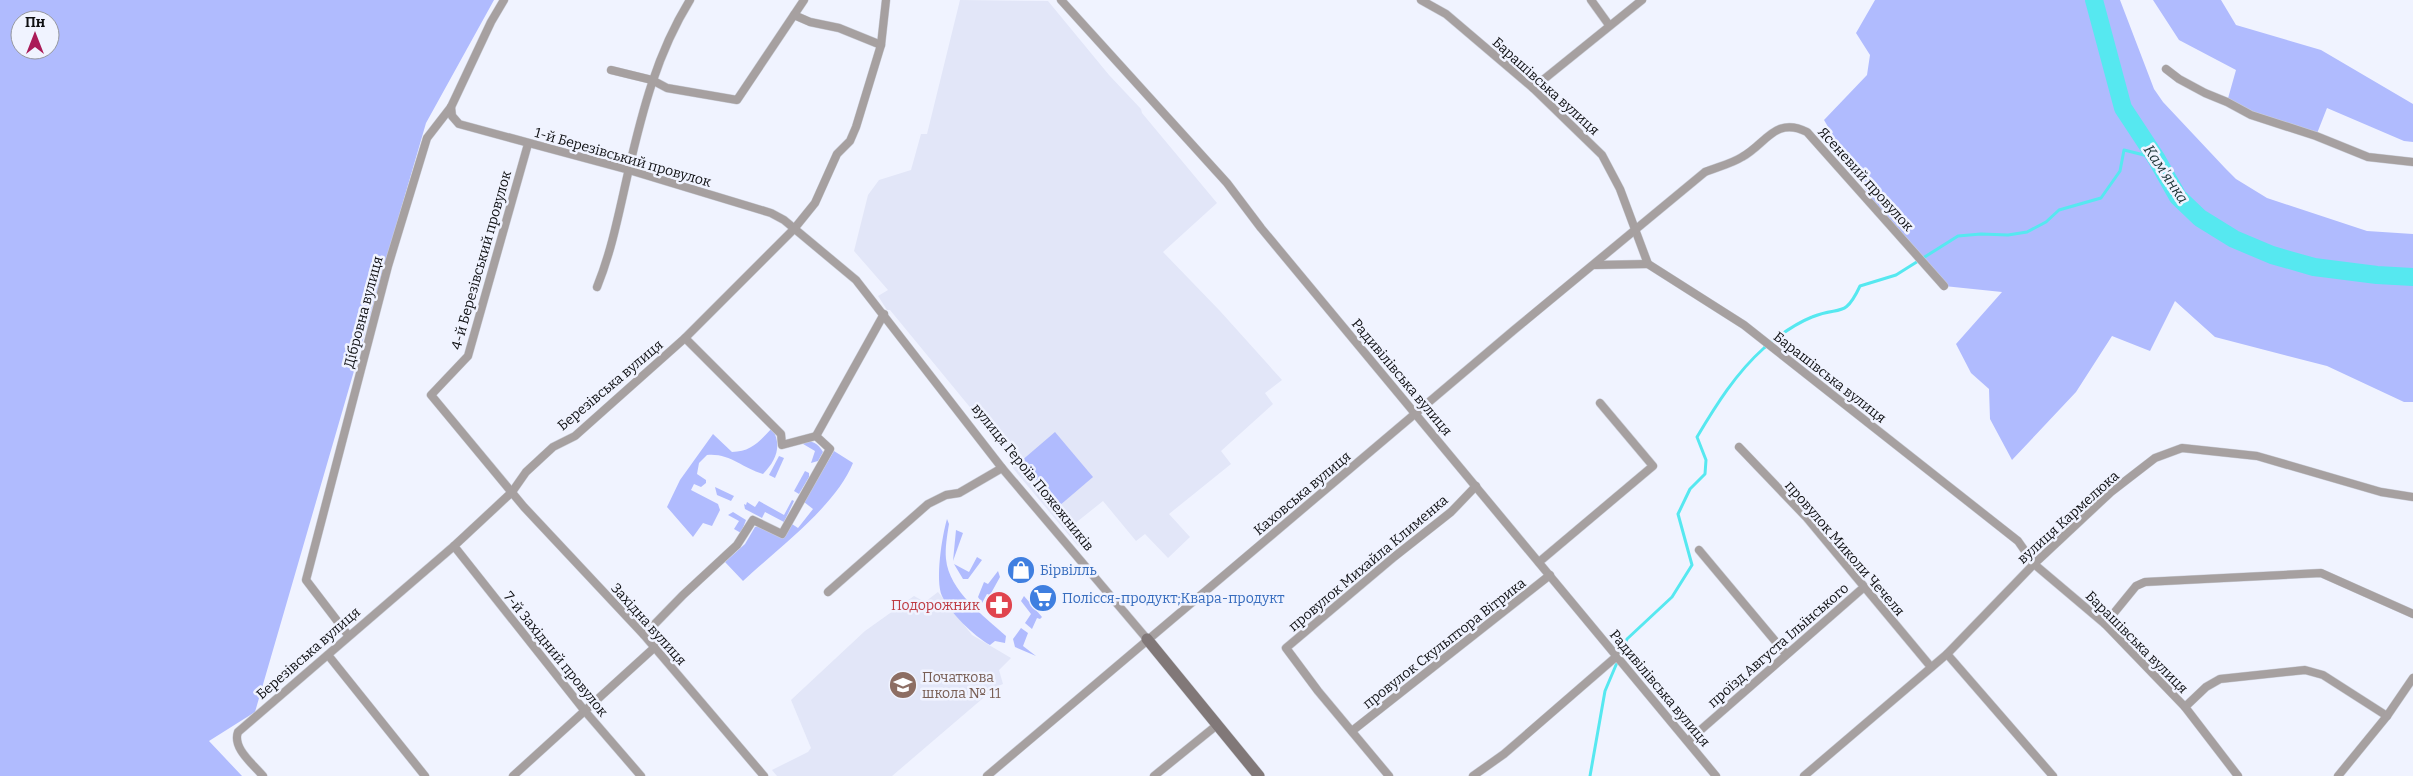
<svg xmlns="http://www.w3.org/2000/svg" width="2413" height="776" font-family="Bitter,serif">
<style>
.built{fill:#e2e6f8}
.green{fill:#b0bbfe;fill-rule:evenodd}
.lines{fill:none;stroke-linecap:round;stroke-linejoin:round}
.stream{stroke:#56e8f0;stroke-width:3}
.river{stroke:#56e8f0;stroke-width:18}
.street-casing{stroke:#cccfd9;stroke-width:9}
.secondary-casing{stroke:#cccfd9;stroke-width:12}
.street{stroke:#a6a0a0;stroke-width:8}
.secondary{stroke:#817878;stroke-width:11}
.labels{text-anchor:middle;stroke-width:5;stroke-linejoin:round;paint-order:stroke}
.street-label{font-size:14px;fill:#0e0f12;stroke:#f0f3ff}
.shop-label{font-size:14px;fill:#366cbe;stroke:#f0f3ff;text-anchor:start}
.health-label{font-size:14px;fill:#be3a42;stroke:#f0f3ff;text-anchor:end}
.education-label{font-size:14px;fill:#785e54;stroke:#f0f3ff;text-anchor:start}
.water-label{font-size:15px;font-style:italic;fill:#183032;stroke:#f0f3ff}
</style>
<rect width="100%" height="100%" fill="#f0f3ff"/>
<g class="built">
<polygon points="960,0 1048,1 1109,75 1141,109 1142,113 1217,203 1163,252 1220,311 1282,380 1265,393 1273,404 1221,451 1231,464 1169,514 1190,537 1168,558 1145,534 1136,541 1103,501 1068,529 1080,544 1078,546 1011,466 1015,462 890,310 887,310 878,296 888,290 854,251 868,195 879,180 911,170 921,134 927,134"/>
<polygon points="938,592 972,635 1011,658 999,670 1003,684 996,687 892,776 777,776 772,770 808,752 811,748 791,700 865,631 914,596 925,602"/>
</g>
<g class="green">
<path d="M0 0H494L426 123 255 712 209 741 242 776H0ZM20 20H50V50H20Z"/>
<polygon points="1875,0 2120,0 2154,89 2163,102 2225,168 2236,179 2267,198 2367,231 2413,234 2413,402 2404,402 2327,366 2215,337 2175,301 2150,351 2112,336 2076,392 2012,460 1990,419 1989,389 1971,373 1956,344 2002,292 1944,286 1878,211 1824,120 1867,75 1870,55 1856,33"/>
<polygon points="2153,0 2221,0 2236,25 2321,50 2413,104 2413,142 2404,141 2327,108 2316,136 2251,115 2227,102 2236,70 2179,40"/>
<path d="M772 428C782 445 777 460 763 474 742 468 730 453 707 455L699 463 697 474 706 480V483L701 487 694 484 691 490 718 504 720 510 712 526 703 523 693 537 667 507 680 480 713 434 732 452C751 452 760 441 772 428Z"/>
<polygon points="1055,432 1093,477 1059,506 1020,462"/>
<path d="M798 441C809 440 817 441 823 452L818 461 811 463 815 451Z"/>
<path d="M834 451 853 463C835 507 778 548 743 581L725 562 745 544 755 527 760 526 783 538 792 524 798 528 813 509 804 502Z"/>
<polygon points="779,456 784,458 775,478 769,475"/>
<polygon points="805,471 809,473 809,477 799,494 794,491"/>
<polygon points="715,487 734,496 731,501 717,495"/>
<polygon points="792,500 794,501 784,522 765,512 762,518 745,509 744,504 746,505 747,502 755,507 759,501 784,515"/>
<polygon points="733,512 746,520 741,533 734,529 739,521 728,515"/>
<path d="M947 519 949 524C947 536 945 548 946 559 949 591 984 616 1006 636L1005 643 995 641 990 645C974 636 950 613 942 596 935 580 942 536 947 519Z"/>
<polygon points="956,530 963,533 953,561"/>
<polygon points="977,557 982,560 968,579 963,579 954,564 969,572"/>
<polygon points="998,571 1000,577 990,595 987,594 982,603 978,597 984,582 988,584"/>
<polygon points="1024,596 1042,617 1040,619 1037,618 1032,629 1025,623 1031,614 1021,601"/>
<polygon points="1021,628 1028,633 1023,646 1036,656 1015,647 1013,639"/>
</g>
<g class="lines">
<path class="stream" d="M1590 776 1605 691 1627 639 1672 597 1692 565 1678 514 1690 489 1705 474 1706 460 1697 437C1716 405 1736 373 1764 348 1777 337 1797 323 1812 317 1840 305 1844 320 1860 286L1896 275 1958 236 1981 234 2008 235 2027 232 2046 222 2059 210 2101 198 2120 171 2124 150 2156 158"/>
<polyline class="river" points="2094,0 2123,108 2156,158 2178,197 2200,218 2234,239 2272,255 2314,267 2377,275 2413,277"/>
<defs>
<g id="street">
<polyline points="1061,0 1227,183 1261,228 1716,776"/>
<polyline points="1421,0 1446,14 1533,88 1602,155 1620,189 1648,264 1744,325 2018,541 2034,564 2105,624 2185,707 2238,776"/>
<polyline points="1591,0 1609,25"/>
<polyline points="794,15 810,22 839,28 881,45"/>
<polyline points="2166,69 2179,79 2205,93 2227,102 2251,115 2316,136 2368,157 2413,162"/>
<polyline points="611,70 652,80 667,88 737,100 804,0"/>
<polyline points="1533,88 1642,0"/>
<polyline points="451,107 452,116 459,124 629,170 771,213 784,220 856,280 1002,468 1147,639"/>
<polyline points="528,144 468,356 431,395 524,507 644,635 764,776"/>
<polyline points="1595,265 1648,264"/>
<path d="M597 287C612 250 619 212 628 173 642 112 657 53 690 0"/>
<polyline points="816,436 884,314"/>
<polyline points="1739,447 1807,518 1931,667"/>
<polyline points="454,546 584,710 641,776"/>
<polyline points="1699,550 1786,654"/>
<polyline points="1539,562 1653,466 1600,403"/>
<polyline points="828,592 928,504 946,495 959,493 1002,468"/>
<polyline points="2105,624 2136,586 2145,582 2321,573 2413,614"/>
<polyline points="348,635 306,580 388,266 427,138 451,107 491,22 504,0"/>
<polyline points="644,635 683,595 737,545 753,520 782,534 830,449 816,436 782,445 781,434 685,338"/>
<polyline points="1947,654 2053,776"/>
<polyline points="328,655 425,776"/>
<polyline points="2185,707 2206,687 2220,679 2305,670 2323,675 2387,716"/>
<polyline points="1352,731 1550,575"/>
<polyline points="1688,741 1863,588"/>
<path d="M263 776C253 764 232 748 238 732L454 546 512 492 526 472 553 447 575 436 685 338 794 229 815 203 837 154 850 141 856 127 881 45 886 0"/>
<polyline points="513,776 655,647"/>
<path d="M987 776 1514 330 1705 172C1717 167 1731 164 1742 157 1766 144 1775 116 1807 132L1944 286"/>
<polyline points="1154,776 1217,725"/>
<polyline points="1389,776 1318,691 1286,648 1394,557 1451,512 1476,486"/>
<polyline points="1473,776 1504,754 1617,656"/>
<polyline points="1804,776 1947,654 2034,564 2111,492 2155,458 2182,448 2257,456 2381,492 2413,497"/>
<polyline points="2338,776 2387,716 2413,678"/>
</g>
<polyline id="secondary" points="1147,639 1259,776"/>
</defs>
<use href="#street" class="street-casing"/>
<use href="#secondary" class="secondary-casing"/>
<use href="#street" class="street"/>
<use href="#secondary" class="secondary"/>
</g>
<defs>
<symbol id="shop-disc" viewBox="-11 -11 22 22"><circle r="9.5" fill="#3f7fe0" stroke="#f0f3ff"/><path d="M-5-2.5h2.3a2.7 3.5 0 0 1 5.4 0H5L5.5 6h-11ZM-1.5-2.5h3a1.5 2.3 0 0 0-3 0Z" fill="#fff"/></symbol>
<symbol id="supermarket-disc" viewBox="-11 -11 22 22"><circle r="9.5" fill="#3f7fe0" stroke="#f0f3ff"/><path d="M-6-5.5h2.5l.6 2H6L4.5 2H-2.5L-4.4-4H-6ZM-1.5 3.2a1.3 1.3 0 1 0 .1 0ZM3 3.2a1.3 1.3 0 1 0 .1 0Z" fill="#fff"/></symbol>
<symbol id="pharmacy-disc" viewBox="-11 -11 22 22"><circle r="9.5" fill="#e0444e" stroke="#f0f3ff"/><path d="M-2-6h4v4h4v4h-4v4h-4v-4h-4v-4h4Z" fill="#fff"/></symbol>
<symbol id="school-disc" viewBox="-11 -11 22 22"><circle r="9.5" fill="#8d6e63" stroke="#f0f3ff"/><path d="M0-5L7-2L0 1L-7-2ZM-4 1L0 2.5L4 1V4Q0 6-4 4Z" fill="#fff"/></symbol>
</defs>
<g fill-rule="evenodd">
<use href="#shop-disc" x="1005" y="554" width="32" height="32"/>
<use href="#supermarket-disc" x="1027" y="582" width="32" height="32"/>
<use href="#pharmacy-disc" x="983" y="589" width="32" height="32"/>
<use href="#school-disc" x="887" y="669" width="32" height="32"/>
</g>
<g class="labels">
<g class="street-label">
<text transform="translate(1546 86) rotate(42)" y="5">Барашівська вулиця</text>
<text transform="translate(623 157) rotate(16)" y="5">1-й Березівський провулок</text>
<text transform="translate(1866 179) rotate(48)" y="5">Ясеневий провулок</text>
<text transform="translate(481 260) rotate(-74)" y="5">4-й Березівський провулок</text>
<text transform="translate(363 312) rotate(-75)" y="5">Дібровна вулиця</text>
<text transform="translate(1402 377) rotate(50)" y="5">Радивілівська вулиця</text>
<text transform="translate(1830 377) rotate(38)" y="5">Барашівська вулиця</text>
<text transform="translate(610 385) rotate(-40)" y="5">Березівська вулиця</text>
<text transform="translate(1033 477) rotate(51)" y="5">вулиця Героїв Пожежників</text>
<text transform="translate(1302 493) rotate(-40)" y="5">Каховська вулиця</text>
<text transform="translate(2068 517) rotate(-42)" y="5">вулиця Кармелюка</text>
<text transform="translate(1845 548) rotate(49)" y="5">провулок Миколи Чечеля</text>
<text transform="translate(1368 563) rotate(-40)" y="5">провулок Михайла Клименка</text>
<text transform="translate(649 624) rotate(48)" y="5">Західна вулиця</text>
<text transform="translate(2137 642) rotate(45)" y="5">Барашівська вулиця</text>
<text transform="translate(1444 643) rotate(-38)" y="5">провулок Скульптора Вітрика</text>
<text transform="translate(1778 645) rotate(-41)" y="5">проїзд Августа Ільїнського</text>
<text transform="translate(308 653) rotate(-41)" y="5">Березівська вулиця</text>
<text transform="translate(556 654) rotate(51)" y="5">7-й Західний провулок</text>
<text transform="translate(1660 688) rotate(50)" y="5">Радивілівська вулиця</text>
</g>
<g class="shop-label">
<text x="1040" y="575">Бірвілль</text>
<text x="1062" y="603">Полісся-продукт;Квара-продукт</text>
</g>
<g class="health-label">
<text x="980" y="610">Подорожник</text>
</g>
<g class="education-label">
<text x="922" y="682">Початкова<tspan x="922" dy="16">школа № 11</tspan></text>
</g>
<g class="water-label">
<text transform="translate(2166 174) rotate(56)" y="5">Кам'янка</text>
</g>
</g>
<g transform="translate(35 35)"><circle r="24" fill="#f0f3ff" stroke="#9698a0"/>
<path d="M0-4L9 19L0 12L-9 19Z" fill="#aa1b58"/>
<text y="-8" font-size="14" font-weight="bold" text-anchor="middle" fill="#0e0f12">Пн</text>
</g>
</svg>
